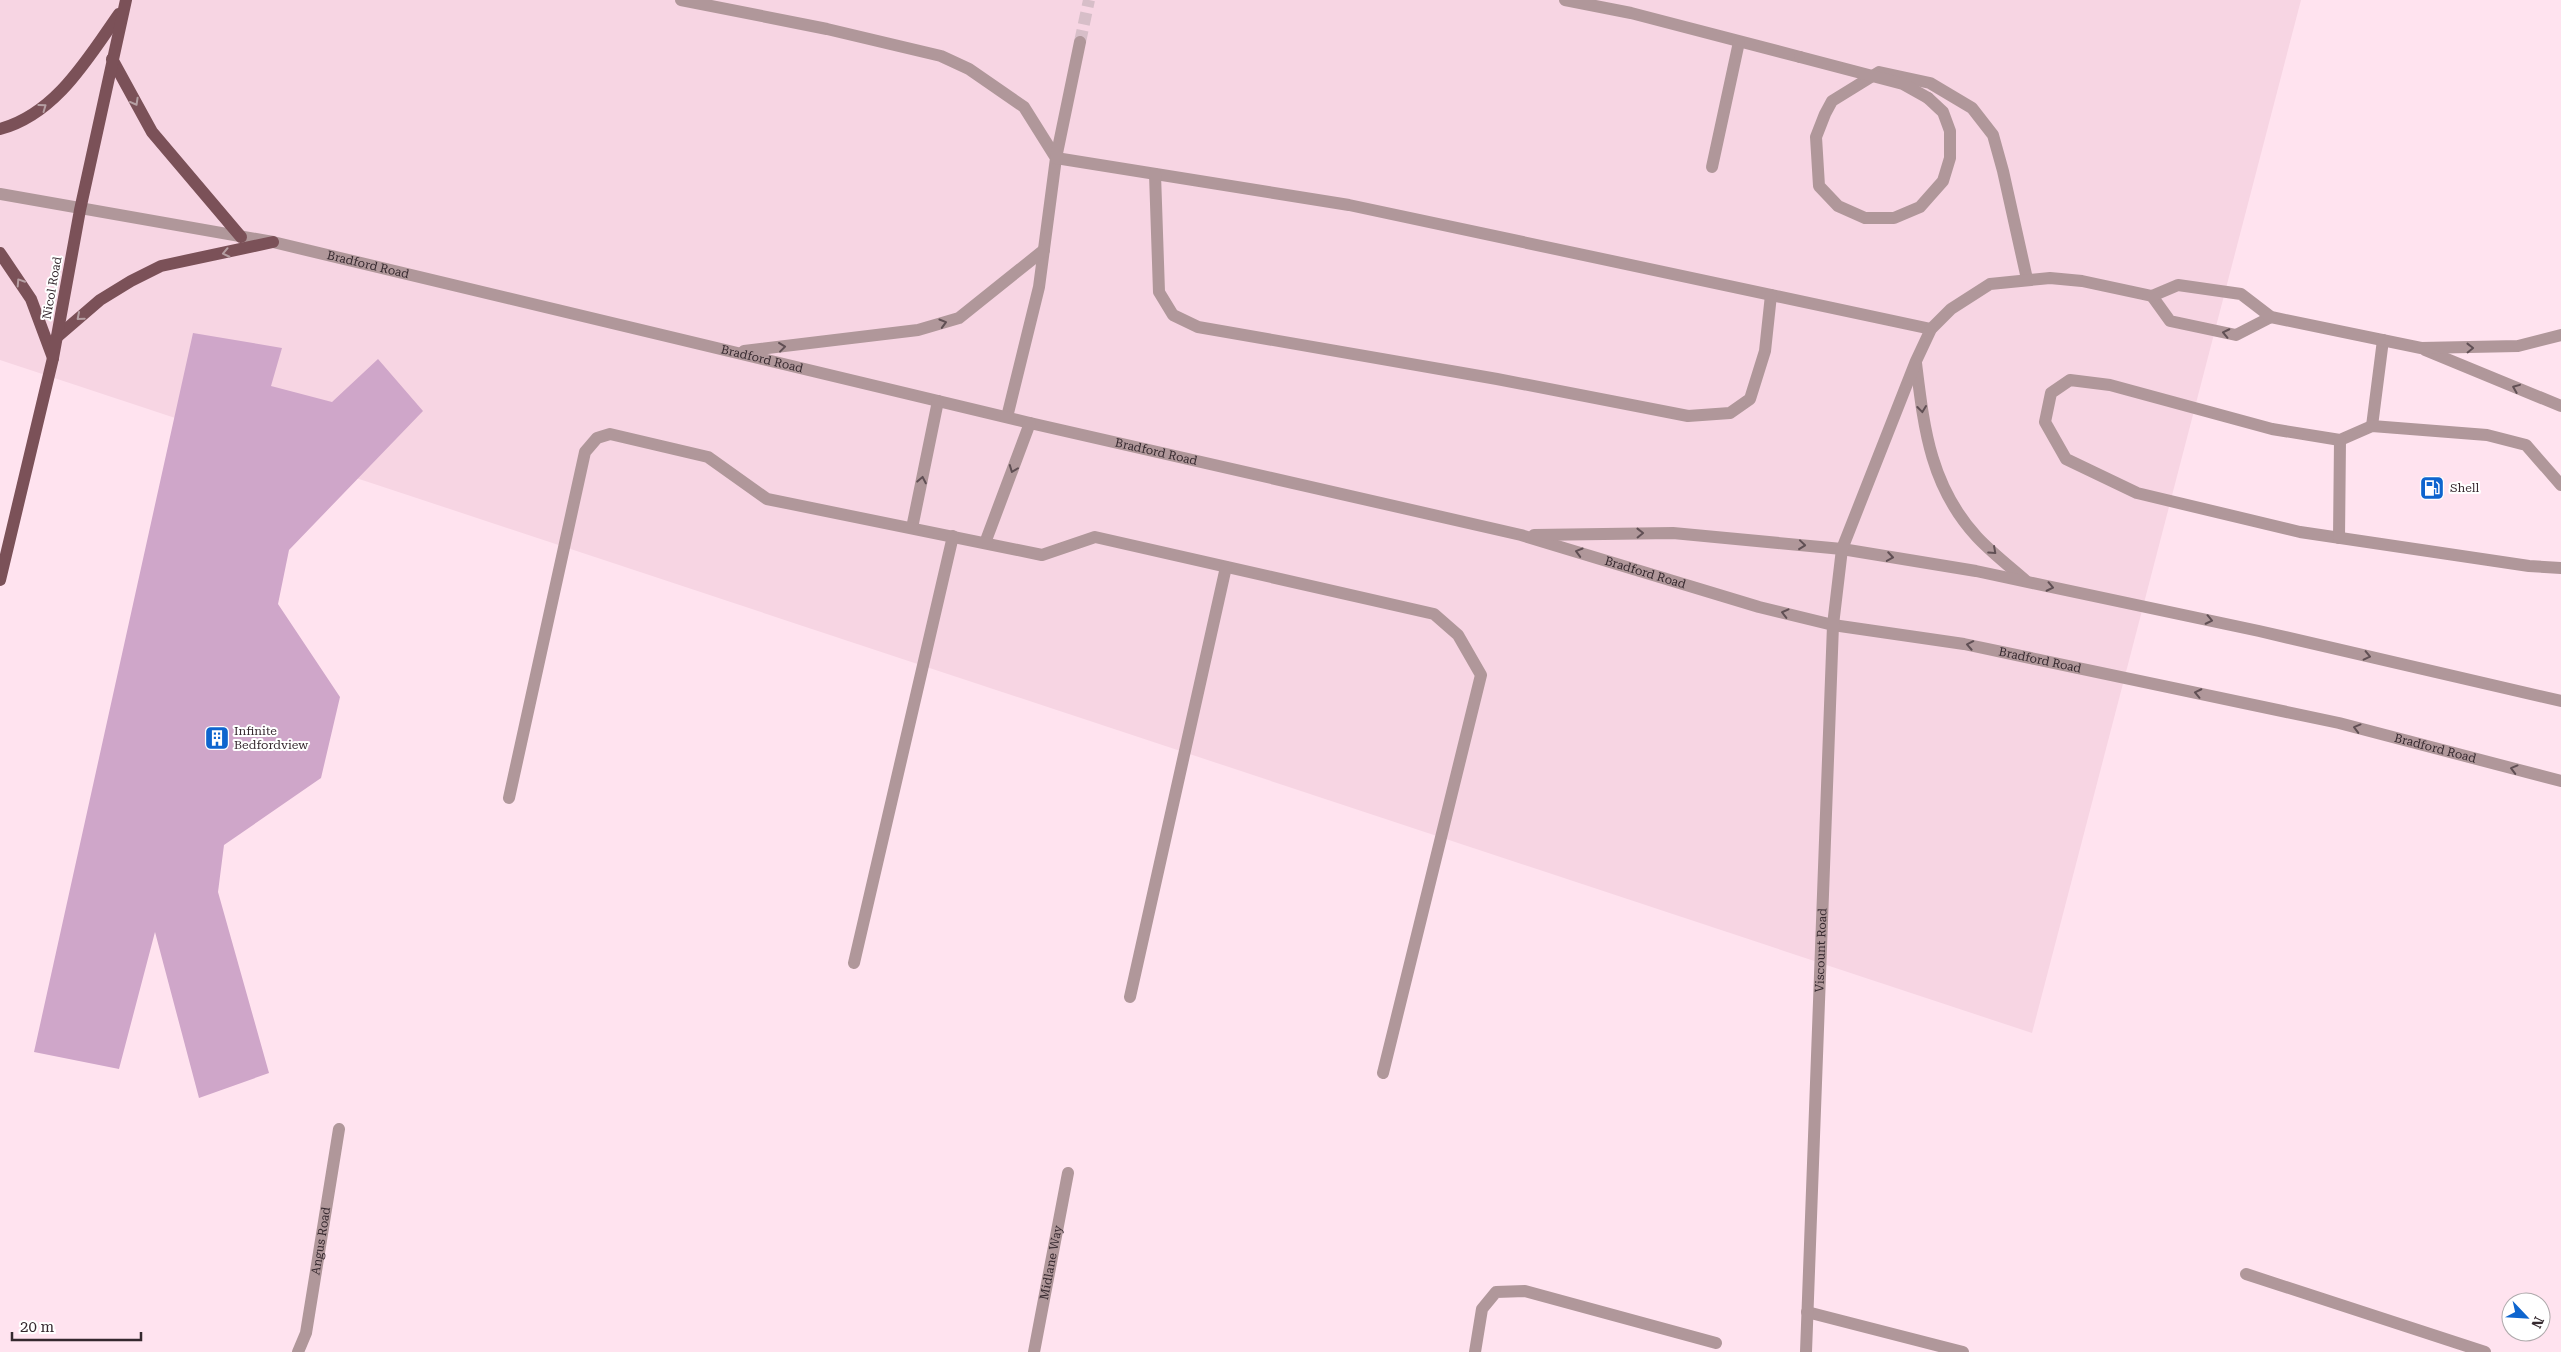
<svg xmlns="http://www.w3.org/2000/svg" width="2561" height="1352" font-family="'Roboto Serif',serif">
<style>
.built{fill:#f7d5e3}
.building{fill:#cfa6c9}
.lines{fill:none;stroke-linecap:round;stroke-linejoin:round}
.minor-tunnel{stroke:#d7bec8;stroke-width:12;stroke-dasharray:12 6;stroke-linecap:butt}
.minor{stroke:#b0979a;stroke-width:12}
.major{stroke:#7b5158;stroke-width:12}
.minor-bridge{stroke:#b0979a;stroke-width:12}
.oneway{stroke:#b69fa3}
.oneway2{stroke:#604f54}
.labels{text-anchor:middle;stroke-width:4;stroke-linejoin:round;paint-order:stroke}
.street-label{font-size:12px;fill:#35282e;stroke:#fff}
.poi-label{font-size:12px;fill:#35282e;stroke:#fff;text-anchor:start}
</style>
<rect width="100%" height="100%" fill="#ffe3ef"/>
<polygon class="built" points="0,0 2301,0 2032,1033 0,360"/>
<polygon class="building" points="193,333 282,348 271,386 332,402 378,359 423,411 289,550 278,604 340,697 321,778 224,845 218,892 269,1073 199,1098 155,932 119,1069 34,1052"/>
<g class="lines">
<polyline class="minor-tunnel" points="1080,42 1089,0"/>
<g class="minor">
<polyline points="681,0 827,29 941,56 969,69 1024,107 1056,158 1039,287 1007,417"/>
<polyline points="1565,0 1631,13 1800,57"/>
<polyline points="1080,42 1056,158 1349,205 1931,329"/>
<polyline points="1928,98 1943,112 1950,131 1950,158 1943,181 1920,207 1894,218 1865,218 1838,206 1819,186 1816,137 1825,114 1832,101 1879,72 1930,83 1972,108 1993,135 2003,171 2027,279"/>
<polyline points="1712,167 1739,42"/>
<polyline points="1155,174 1159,292 1173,315 1198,327 1497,379 1688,416 1730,413 1750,399 1765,351 1771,295"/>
<path id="s1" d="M0 194 273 242 1030 423 1521 535 1759 607 1833 625 1964 644 2339 723 2561 781"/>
<polyline points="2152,296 2170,321 2236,335 2271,317"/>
<polyline points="2425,350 2561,406"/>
<polyline points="744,351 918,330 959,318 1044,250"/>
<path d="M1916 363C1924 428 1930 486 1977 537 1991 552 2009 566 2025 580"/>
<polyline points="2372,426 2383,340"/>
<polyline points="2561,485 2526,445 2487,435 2372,426 2340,440 2272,429 2110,385 2070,380 2051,393 2045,422 2066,459 2137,493 2300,532 2529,566 2561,568"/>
<polyline points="912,528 938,401"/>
<polyline points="1534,535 1673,533 1842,549 1976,571 2259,631 2561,701"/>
<polyline points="2339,538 2340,440"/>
<polyline points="985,543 1030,423"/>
<polyline points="509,798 585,452 597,438 610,434 708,457 767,499 1042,555 1095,537 1434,614 1458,635 1481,675 1383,1073"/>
<polyline points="854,963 953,536"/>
<polyline points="1130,997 1226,567"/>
<polyline points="2246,1274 2485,1352"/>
<polyline points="1807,1312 1963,1352"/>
<path id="s2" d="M298 1352 306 1333 339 1129"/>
<path id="s3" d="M1034 1352 1068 1173"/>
<polyline points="1475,1352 1482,1309 1496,1292 1525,1291 1716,1343"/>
<path id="s4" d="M1806 1352 1833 625 1842 549 1916 361 1931 329 1951 309 1990 284 2050 278 2082 281 2152 296 2178 285 2241 294 2271 317 2421 348 2518 346 2561 335"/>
</g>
<g class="major">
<polyline points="112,59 152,132 241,237"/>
<path d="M0 129C56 114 88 58 119 14"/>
<polyline points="0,253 31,299 53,358"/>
<polyline points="57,337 100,300 131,281 161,266 273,242"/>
<polyline points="0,580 53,358 80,210 126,0"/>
</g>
<polyline class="minor-bridge" points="1800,57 1903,84 1928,98"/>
</g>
<defs><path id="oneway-chevron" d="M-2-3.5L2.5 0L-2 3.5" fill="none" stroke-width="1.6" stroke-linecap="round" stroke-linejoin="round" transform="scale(1.25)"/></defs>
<g class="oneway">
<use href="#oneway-chevron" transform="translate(135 102) rotate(61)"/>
<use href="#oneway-chevron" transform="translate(43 107) rotate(-36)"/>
<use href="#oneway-chevron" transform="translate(226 253) rotate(168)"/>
<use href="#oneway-chevron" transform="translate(20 282) rotate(-123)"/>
<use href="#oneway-chevron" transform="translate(80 317) rotate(139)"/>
</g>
<g class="oneway2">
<use href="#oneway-chevron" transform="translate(943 323) rotate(-16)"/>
<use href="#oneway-chevron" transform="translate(2226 333) rotate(-168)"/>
<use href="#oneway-chevron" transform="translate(782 347) rotate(-7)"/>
<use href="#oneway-chevron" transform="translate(2470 348) rotate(-1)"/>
<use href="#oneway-chevron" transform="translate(2516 388) rotate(-158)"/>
<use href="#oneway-chevron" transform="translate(1922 409) rotate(83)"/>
<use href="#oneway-chevron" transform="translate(1013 469) rotate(111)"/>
<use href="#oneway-chevron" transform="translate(922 480) rotate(-79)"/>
<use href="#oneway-chevron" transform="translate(1640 533) rotate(-1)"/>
<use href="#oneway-chevron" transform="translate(1802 545) rotate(6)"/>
<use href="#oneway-chevron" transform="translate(1993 551) rotate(42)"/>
<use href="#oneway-chevron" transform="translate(1579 552) rotate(-164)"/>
<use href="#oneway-chevron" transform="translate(1890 557) rotate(9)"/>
<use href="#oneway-chevron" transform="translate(2050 587) rotate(12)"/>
<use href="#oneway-chevron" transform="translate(1785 613) rotate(-166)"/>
<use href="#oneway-chevron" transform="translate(2209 620) rotate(12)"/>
<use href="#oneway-chevron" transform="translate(1970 645) rotate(-169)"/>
<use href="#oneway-chevron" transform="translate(2367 656) rotate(13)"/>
<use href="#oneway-chevron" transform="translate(2198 693) rotate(-168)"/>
<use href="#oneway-chevron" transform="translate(2357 728) rotate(-165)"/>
<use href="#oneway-chevron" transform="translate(2514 769) rotate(-165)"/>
</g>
<defs>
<symbol id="fuel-square" viewBox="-11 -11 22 22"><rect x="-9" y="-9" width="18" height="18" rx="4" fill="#0e65ce" stroke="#fff"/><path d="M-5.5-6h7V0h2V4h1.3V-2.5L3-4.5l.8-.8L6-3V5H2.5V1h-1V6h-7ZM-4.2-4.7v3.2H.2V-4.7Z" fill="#fff"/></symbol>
<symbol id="building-square" viewBox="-11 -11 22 22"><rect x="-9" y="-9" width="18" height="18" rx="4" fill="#0e65ce" stroke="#fff"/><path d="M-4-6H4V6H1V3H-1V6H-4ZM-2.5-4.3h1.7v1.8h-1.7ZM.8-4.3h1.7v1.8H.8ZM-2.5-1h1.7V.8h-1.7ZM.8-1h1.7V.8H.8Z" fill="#fff"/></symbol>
</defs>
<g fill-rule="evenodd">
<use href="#fuel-square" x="2418" y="474" width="28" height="28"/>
<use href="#building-square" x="203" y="724" width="28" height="28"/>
</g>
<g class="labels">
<g class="street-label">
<text dy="4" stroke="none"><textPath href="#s1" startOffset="375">Bradford Road</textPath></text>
<text transform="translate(52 288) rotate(-80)" y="4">Nicol Road</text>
<text dy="4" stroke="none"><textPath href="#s1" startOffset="780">Bradford Road</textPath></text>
<text dy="4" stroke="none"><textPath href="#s1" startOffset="1185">Bradford Road</textPath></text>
<text dy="4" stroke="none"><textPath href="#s1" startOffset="1689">Bradford Road</textPath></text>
<text dy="4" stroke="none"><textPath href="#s1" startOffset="2094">Bradford Road</textPath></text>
<text dy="4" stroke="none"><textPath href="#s1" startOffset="2499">Bradford Road</textPath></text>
<text dy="4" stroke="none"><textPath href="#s4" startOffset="402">Viscount Road</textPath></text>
<text dy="4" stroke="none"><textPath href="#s2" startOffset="114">Angus Road</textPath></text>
<text dy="4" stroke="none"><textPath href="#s3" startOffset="91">Midlane Way</textPath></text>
</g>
<g class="poi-label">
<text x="2450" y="492">Shell</text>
<text x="234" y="735">Infinite<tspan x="234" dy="14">Bedfordview</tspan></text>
</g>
</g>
<g transform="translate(2526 1317) rotate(115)"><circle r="24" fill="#ffffff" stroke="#aea9ab"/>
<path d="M0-4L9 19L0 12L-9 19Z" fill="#0e65ce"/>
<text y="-8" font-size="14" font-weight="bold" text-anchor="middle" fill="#35282e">N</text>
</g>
<path d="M12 1332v8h129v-8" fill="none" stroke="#35282e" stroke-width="2.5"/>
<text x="20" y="1332" font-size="15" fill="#35282e" stroke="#ffffff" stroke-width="4" paint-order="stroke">20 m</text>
</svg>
